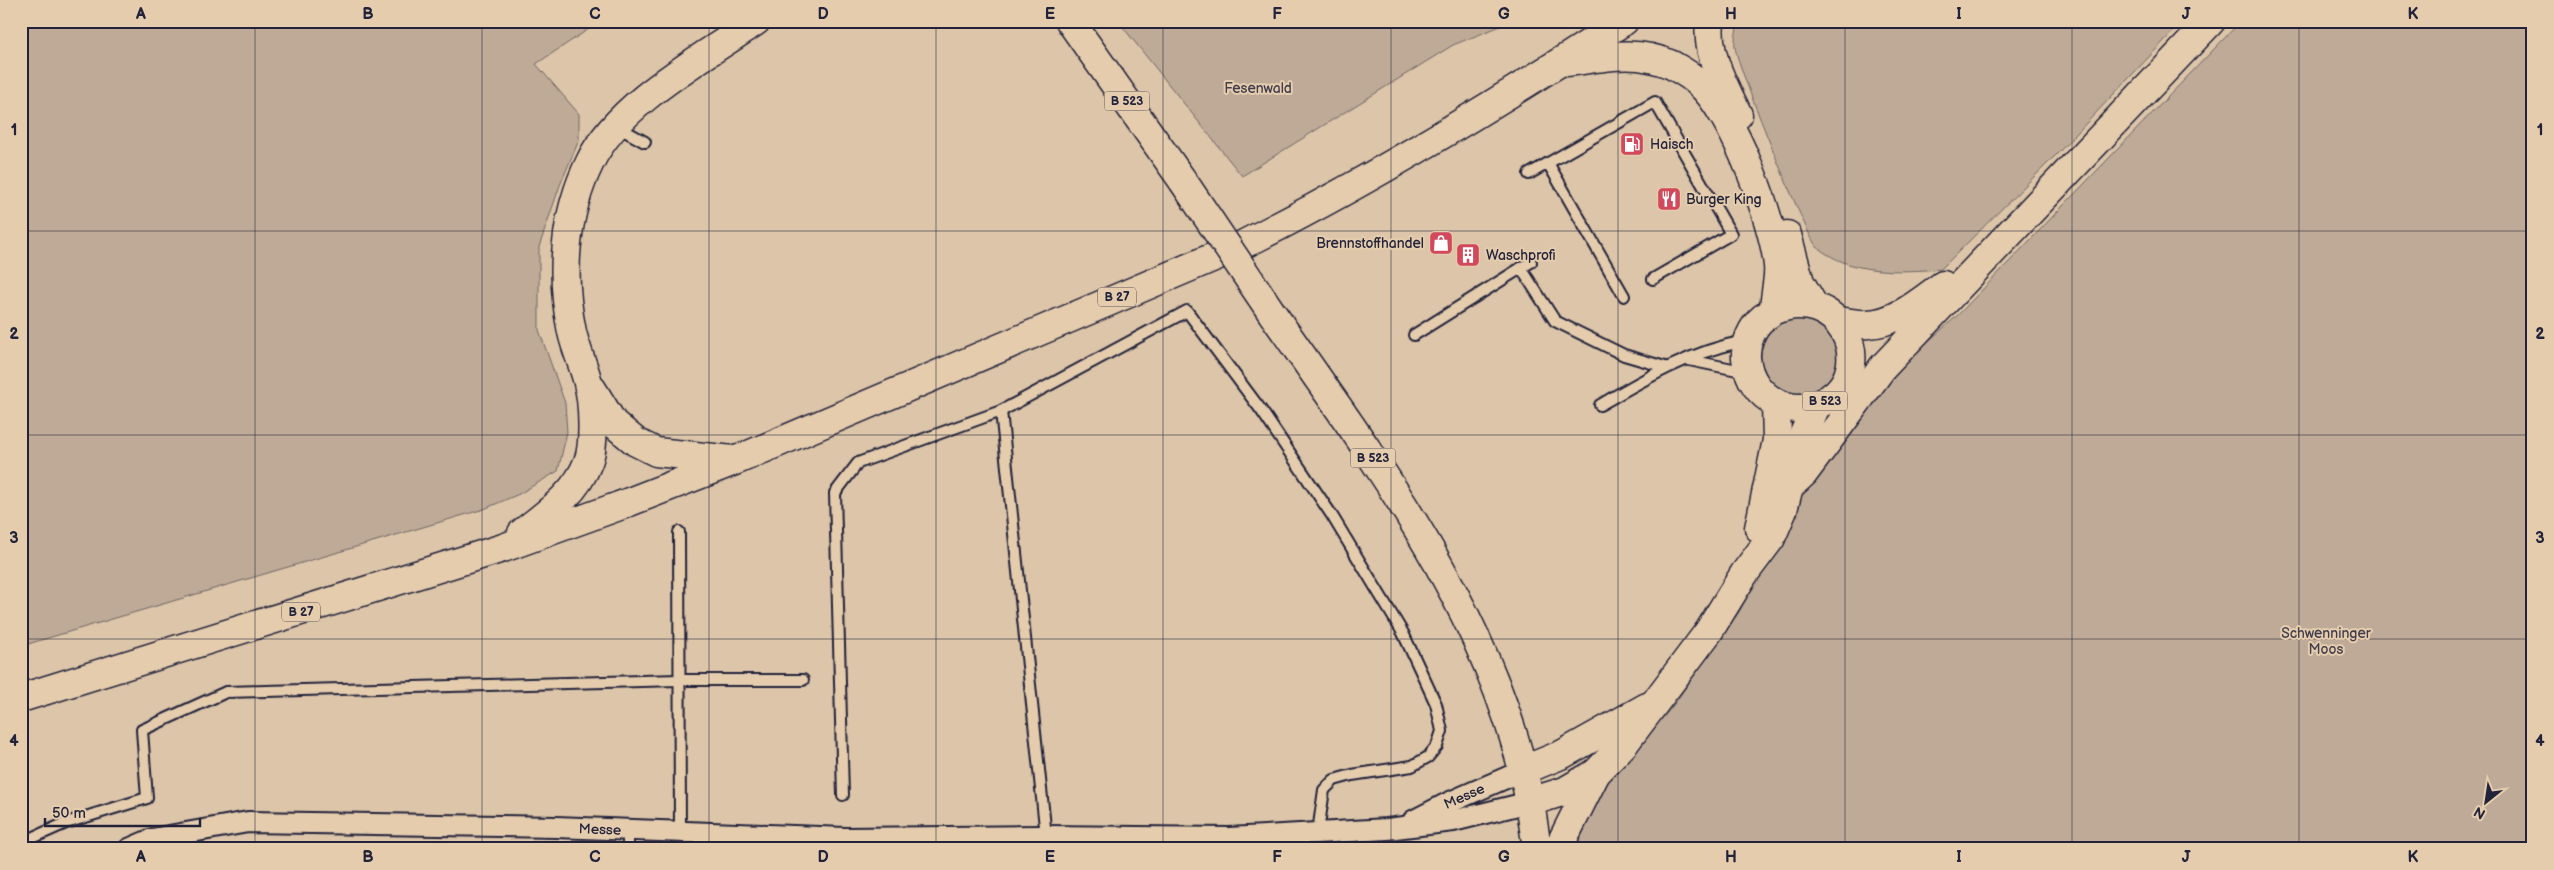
<svg xmlns="http://www.w3.org/2000/svg" width="2554" height="870" font-family="'Balsamiq Sans',sans-serif">
<style>
.green{fill:#beaa96;stroke:#706668}
.lines{fill:none;stroke-linecap:round;stroke-linejoin:round}
.lane-casing{stroke:#22223b;stroke-width:14}
.street-casing{stroke:#22223b;stroke-width:24}
.secondary-casing{stroke:#22223b;stroke-width:31}
.primary-casing{stroke:#22223b;stroke-width:31}
.lane{stroke:#e4ccad;stroke-width:10}
.street{stroke:#e4ccad;stroke-width:20}
.secondary{stroke:#e4ccad;stroke-width:28}
.primary{stroke:#e4ccad;stroke-width:28}
.primary-bridge-casing{stroke:#22223b;stroke-width:31;stroke-linecap:butt}
.primary-bridge{stroke:#e4ccad;stroke-width:28}
.grid{fill:none;stroke:#22223b;stroke-width:1;stroke-opacity:0.55}
.labels{text-anchor:middle;stroke-width:4;stroke-linejoin:round;paint-order:stroke}
.shield{fill:#e4ccad;stroke:#5c555d;stroke-width:1}
.shield-label{font-size:12px;font-weight:bold;fill:#22223b}
.park-label{font-size:14px;fill:#413d4d;stroke:#e4ccad}
.poi-label{font-size:14px;fill:#22223b;stroke:#e4ccad;text-anchor:start}
.street-label{font-size:14px;fill:#22223b;stroke:#e4ccad}
.neatline{fill:none;stroke:#22223b;stroke-width:2}
.grid-label{font-size:16px;text-anchor:middle;font-weight:bold;fill:#22223b}
</style>
<rect width="100%" height="100%" fill="#dcc5a8"/>
<filter id="ink" filterUnits="userSpaceOnUse"><feTurbulence type="fractalNoise" baseFrequency=".02" numOctaves="2"/><feDisplacementMap in="SourceGraphic" scale="10" xChannelSelector="R" yChannelSelector="G"/><feConvolveMatrix kernelMatrix="1 2 1 2 8 2 1 2 1" color-interpolation-filters="sRGB"/></filter>
<g filter="url(#ink)">
<g class="green">
<polygon points="21,21 601,21 536,64 579,114 579,140 560,185 539,247 539,330 565,403 567,432 558,471 519,494 484,509 21,646"/>
<polygon points="1118,21 1513,21 1453,45 1242,176"/>
<path d="M1738 21H2183L2057 154 1941 269C1899 272 1851 275 1817 247 1808 240 1737 66 1735 47 1734 40 1737 29 1738 21Z"/>
<polygon points="2241,21 2533,21 2533,849 1567,849 1605,784 1672,707 1739,612 1763,568 1788,531 1802,493 1875,388 1957,316"/>
<circle cx="1799" cy="356" r="38"/>
</g>
<g class="lines">
<defs>
<g id="lane">
<polyline points="616,126 645,142"/>
<polyline points="1548,163 1624,296"/>
<polyline points="1529,174 1655,102 1731,234 1653,279"/>
<polyline points="1531,262 1521,268 1555,321 1624,355 1665,367"/>
<polyline points="1414,335 1521,268"/>
<polyline points="1689,360 1747,372"/>
<path d="M1600 405C1646 378 1692 351 1745 341"/>
<polyline points="1001,411 1046,836"/>
<polyline points="679,532 680,832"/>
<polyline points="843,795 835,493 858,463 1001,411 1187,311 1261,410 1331,514 1403,633 1436,704 1442,731 1437,746 1428,757 1412,766 1352,775 1334,780 1324,790 1318,832"/>
<polyline points="628,830 628,849"/>
<polyline points="21,843 66,823 147,798 142,730 226,692 679,680 803,680"/>
</g>
<g id="street">
<polyline points="1413,821 1448,803 1524,770"/>
<polyline points="129,849 152,839 248,822 556,827 845,838 1046,836 1229,838 1387,829 1453,821 1530,802"/>
</g>
<g id="secondary">
<path d="M1837 321C1847 322 1858 325 1868 324 1896 323 1921 301 1943 285"/>
<polyline points="1790,486 1804,473 1883,367 2211,21"/>
<polyline points="1530,802 1537,849"/>
<polyline points="1558,849 1596,773"/>
</g>
<g id="primary">
<polyline points="1070,21 1183,181"/>
<path d="M1710 21C1706 55 1724 85 1738 115"/>
<path d="M1568 62C1605 57 1636 49 1672 65 1681 70 1693 77 1700 84 1733 113 1774 222 1778 266 1779 274 1777 284 1776 292 1775 297 1775 307 1772 311 1770 314 1766 316 1763 318 1752 327 1745 344 1746 358 1750 400 1795 422 1830 398 1878 365 1839 282 1772 311"/>
<polyline points="1787,235 1800,282 1814,306"/>
<path d="M1272 313C1377 463 1494 617 1530 802L1565 791 1596 773 1624 744 1709 631 1744 574 1771 538 1783 510 1800 443 1816 406"/>
<polyline points="592,389 613,423 636,442 656,452 733,460"/>
<polyline points="1759,528 1777,440 1776,404"/>
<path d="M522 533C547 513 576 494 588 462 595 445 593 401 588 383 584 366 576 350 572 332 560 275 564 215 590 162 618 103 703 58 756 21"/>
<path d="M21 698 503 548 619 506 737 460 1242 245C1374 179 1500 101 1624 21"/>
<polyline points="1524,770 1563,754 1647,707"/>
</g>
</defs>
<use href="#lane" class="lane-casing"/>
<use href="#street" class="street-casing"/>
<use href="#secondary" class="secondary-casing"/>
<use href="#primary" class="primary-casing"/>
<use href="#lane" class="lane"/>
<use href="#street" class="street"/>
<use href="#secondary" class="secondary"/>
<use href="#primary" class="primary"/>
<defs>
<polyline id="primary-bridge" points="1183,181 1272,313"/>
</defs>
<use href="#primary-bridge" class="primary-bridge-casing"/>
<use href="#primary-bridge" class="primary-bridge"/>
</g>
</g>
<path class="grid" d="M255 21V849M482 21V849M709 21V849M936 21V849M1163 21V849M1391 21V849M1618 21V849M1845 21V849M2072 21V849M2299 21V849M21 231H2533M21 435H2533M21 639H2533"/>
<defs>
<symbol id="fuel-square" viewBox="-11 -11 22 22"><rect x="-9" y="-9" width="18" height="18" rx="4" fill="#d1495b" stroke="#e4ccad"/><path d="M-5.5-6h7V0h2V4h1.3V-2.5L3-4.5l.8-.8L6-3V5H2.5V1h-1V6h-7ZM-4.2-4.7v3.2H.2V-4.7Z" fill="#fff"/></symbol>
<symbol id="restaurant-square" viewBox="-11 -11 22 22"><rect x="-9" y="-9" width="18" height="18" rx="4" fill="#d1495b" stroke="#e4ccad"/><path d="M-5-6h1v4h1v-4h1v4h1v-4h1v5L-1.5 .5V6h-2V.5L-5-1ZM5-6V6H3V1.5H1.5Q1.5-4 5-6Z" fill="#fff"/></symbol>
<symbol id="shop-square" viewBox="-11 -11 22 22"><rect x="-9" y="-9" width="18" height="18" rx="4" fill="#d1495b" stroke="#e4ccad"/><path d="M-5-2.5h2.3a2.7 3.5 0 0 1 5.4 0H5L5.5 6h-11ZM-1.5-2.5h3a1.5 2.3 0 0 0-3 0Z" fill="#fff"/></symbol>
<symbol id="building-square" viewBox="-11 -11 22 22"><rect x="-9" y="-9" width="18" height="18" rx="4" fill="#d1495b" stroke="#e4ccad"/><path d="M-4-6H4V6H1V3H-1V6H-4ZM-2.5-4.3h1.7v1.8h-1.7ZM.8-4.3h1.7v1.8H.8ZM-2.5-1h1.7V.8h-1.7ZM.8-1h1.7V.8H.8Z" fill="#fff"/></symbol>
</defs>
<g fill-rule="evenodd">
<use href="#fuel-square" x="1618" y="130" width="28" height="28"/>
<use href="#restaurant-square" x="1655" y="185" width="28" height="28"/>
<use href="#shop-square" x="1427" y="229" width="28" height="28"/>
<use href="#building-square" x="1454" y="241" width="28" height="28"/>
</g>
<g class="labels">
<g class="shield">
<rect x="1104.5" y="91.5" width="45" height="19" rx="4"/>
<rect x="1098" y="287.5" width="38" height="19" rx="4"/>
<rect x="1802.5" y="391.5" width="45" height="19" rx="4"/>
<rect x="1350.5" y="448.5" width="45" height="19" rx="4"/>
<rect x="282" y="602.5" width="38" height="19" rx="4"/>
</g>
<g class="shield-label">
<text x="1127" y="105">B 523</text>
<text x="1117" y="301">B 27</text>
<text x="1825" y="405">B 523</text>
<text x="1373" y="462">B 523</text>
<text x="301" y="616">B 27</text>
</g>
<g class="park-label">
<text x="1258" y="93">Fesenwald</text>
<text x="2326" y="638">Schwenninger<tspan x="2326" dy="16">Moos</tspan></text>
</g>
<g class="poi-label">
<text x="1650" y="149">Haisch</text>
<text x="1686" y="204">Burger King</text>
<text x="1424" y="248" text-anchor="end">Brennstoffhandel</text>
<text x="1486" y="260">Waschprofi</text>
</g>
<g class="street-label">
<text transform="translate(1464 796) rotate(-24)" y="5">Messe</text>
<text transform="translate(600 829) rotate(2)" y="5">Messe</text>
</g>
</g>
<rect width="2554" height="870" fill="none" stroke="#e4ccad" stroke-width="55"/>
<g transform="translate(2486 802) rotate(210)" stroke="#e4ccad" stroke-width="4" paint-order="stroke">
<path d="M0-4L9 19L0 12L-9 19Z" fill="#22223b"/>
<text y="-8" font-size="14" font-weight="bold" text-anchor="middle" fill="#22223b">N</text>
</g>
<path d="M45 818v8h155v-8" fill="none" stroke="#22223b" stroke-width="2.5"/>
<text x="52" y="818" font-size="15" fill="#22223b" stroke="#e4ccad" stroke-width="4" paint-order="stroke">50 m</text>
<rect x="28" y="28" width="2498" height="814" class="neatline"/>
<g class="grid-label">
<text x="141" y="19">A</text>
<text x="368" y="19">B</text>
<text x="595" y="19">C</text>
<text x="823" y="19">D</text>
<text x="1050" y="19">E</text>
<text x="1277" y="19">F</text>
<text x="1504" y="19">G</text>
<text x="1731" y="19">H</text>
<text x="1959" y="19">I</text>
<text x="2186" y="19">J</text>
<text x="2413" y="19">K</text>
<text x="14" y="135">1</text>
<text x="2540" y="135">1</text>
<text x="14" y="339">2</text>
<text x="2540" y="339">2</text>
<text x="14" y="543">3</text>
<text x="2540" y="543">3</text>
<text x="14" y="746">4</text>
<text x="2540" y="746">4</text>
<text x="141" y="862">A</text>
<text x="368" y="862">B</text>
<text x="595" y="862">C</text>
<text x="823" y="862">D</text>
<text x="1050" y="862">E</text>
<text x="1277" y="862">F</text>
<text x="1504" y="862">G</text>
<text x="1731" y="862">H</text>
<text x="1959" y="862">I</text>
<text x="2186" y="862">J</text>
<text x="2413" y="862">K</text>
</g>
</svg>
